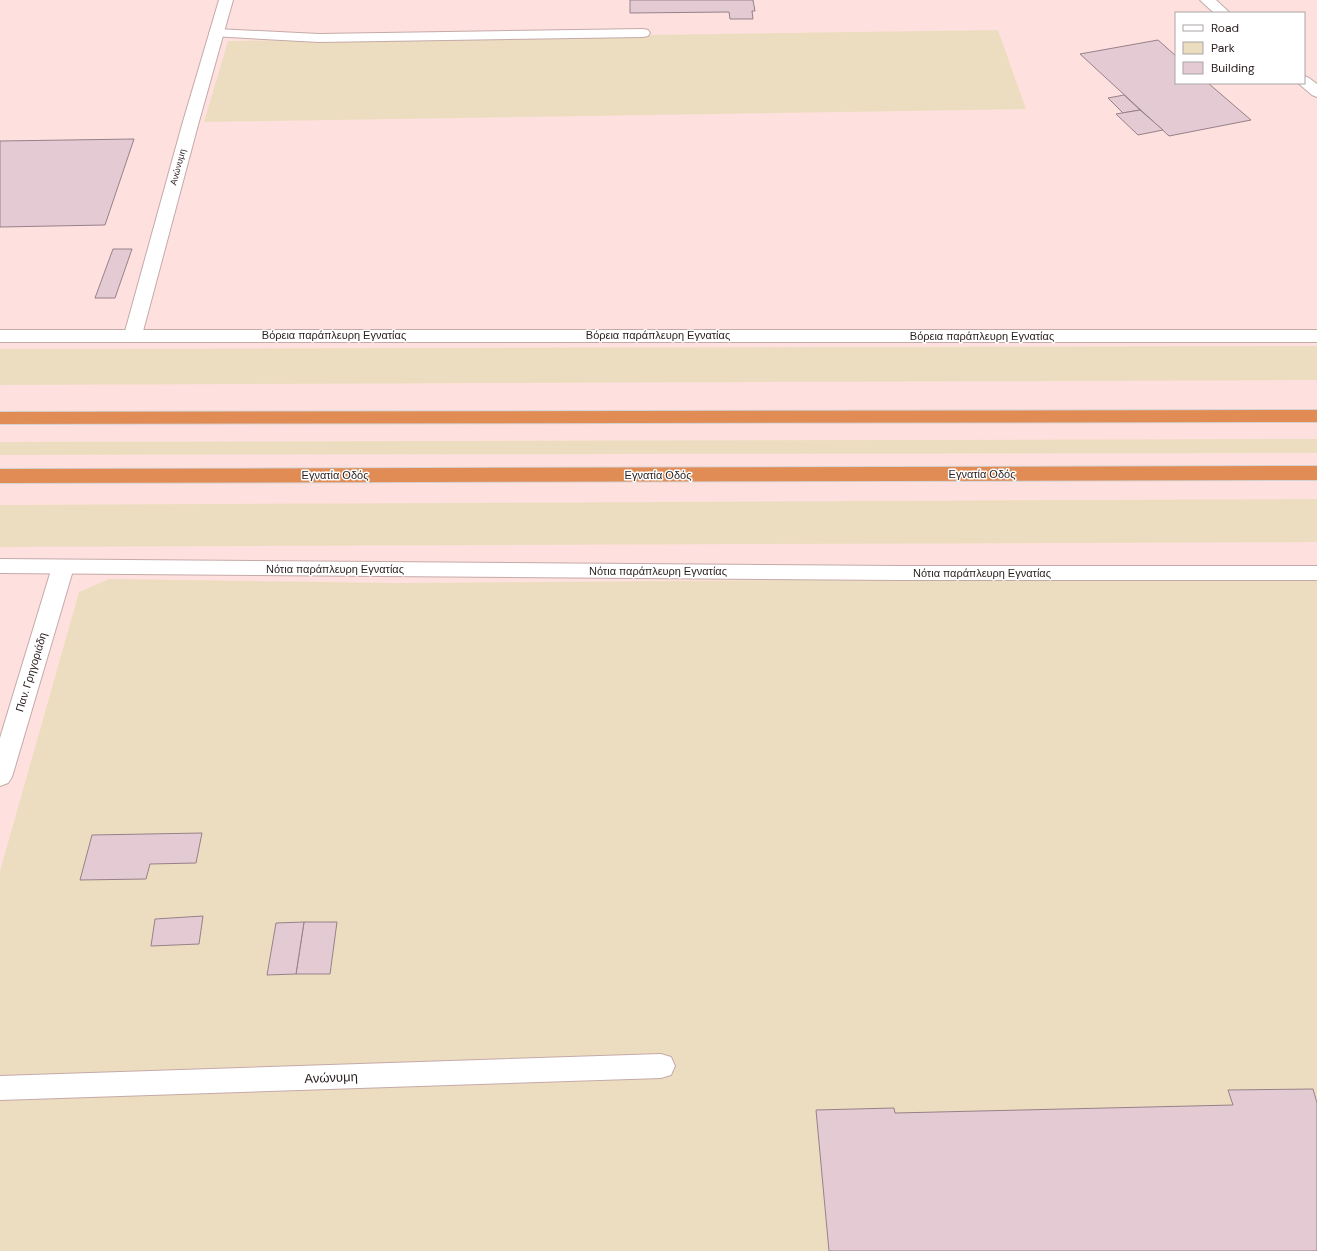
<svg xmlns="http://www.w3.org/2000/svg" width="1317" height="1251" font-family="'DM Sans',sans-serif">
<style>
.built{fill:#fee1de;fill-rule:evenodd}
.green{fill:#edddc0}
.building{fill:#e3cad3;stroke:#978189}
.lines{fill:none;stroke-linecap:round;stroke-linejoin:round}
.service-casing{stroke:#c4aaa8;stroke-width:2}
.minor-casing{stroke:#c4aaa8;stroke-width:2}
.tertiary-casing{stroke:#c4aaa8;stroke-width:2}
.motorway-casing{stroke:#d4d2d2;stroke-width:2}
.service{fill:#fff;fill-rule:evenodd}
.minor{fill:#fff;fill-rule:evenodd}
.tertiary{fill:#fff;fill-rule:evenodd}
.motorway{fill:#e18c55;fill-rule:evenodd}
.labels{text-anchor:middle;stroke-width:3;stroke-linejoin:round;paint-order:stroke}
.far-street-label{font-size:9px;fill:#271d1c;stroke:#fff}
.street-label{font-size:11px;fill:#271d1c;stroke:#fff}
.near-street-label{font-size:13px;fill:#271d1c;stroke:#fff}
</style>
<rect width="100%" height="100%" fill="#feeeec"/>
<path class="built" d="M0 0H1317V1251H0ZM1176 13H1304V83H1176Z"/>
<g class="green">
<polygon points="998,30 1026,109 204,122 228,41"/>
<polygon points="1317,346 1317,380 0,385 0,349"/>
<polygon points="1317,439 1317,453 0,455 0,442"/>
<polygon points="1317,499 1317,542 0,547 0,505"/>
<polygon points="109,579 397,583 785,580 1317,579 1317,1251 0,1251 0,871 79,592"/>
</g>
<g class="building">
<polygon points="630,0 753,0 755,11 752,11 753,19 730,19 729,12 630,13"/>
<polygon points="1158,40 1176,56 1176,83 1208,83 1251,120 1169,136 1080,54"/>
<polygon points="1124,95 1140,110 1123,113 1108,98"/>
<polygon points="1140,110 1163,130 1138,135 1116,114"/>
<polygon points="134,139 105,225 0,227 0,141"/>
<polygon points="113,249 132,249 115,298 95,298"/>
<polygon points="202,833 196,863 150,864 146,879 80,880 92,835"/>
<polygon points="203,916 199,944 151,946 155,919"/>
<polygon points="304,922 337,922 330,974 296,974"/>
<polygon points="304,922 296,974 267,975 276,923"/>
<polygon points="1313,1089 1317,1103 1317,1251 829,1251 816,1110 894,1108 895,1113 1233,1105 1228,1090"/>
</g>
<g class="lines">
<defs>
<polygon id="service" points="216,29 319,34 643,29 648,30 650,33 648,36 643,37 319,42 211,36 209,33 211,30"/>
<g id="minor">
<polygon points="219,0 233,0 198,125 142,335 140,339 133,341 126,339 124,335 182,125"/>
<polygon points="63,560 71,562 74,567 12,777 8,783 0,786 0,738 52,567 55,562"/>
<polygon points="661,1054 671,1057 675,1066 671,1075 661,1078 0,1100 0,1076"/>
</g>
<g id="tertiary">
<polygon points="1200,0 1216,0 1230,13 1214,13"/>
<polygon points="1304,76 1309,78 1317,84 1317,97 1312,95 1298,83 1304,83"/>
<rect x="0" y="330" width="1317" height="12"/>
<polygon points="0,559 900,566 1317,566 1317,580 900,580 0,573"/>
</g>
<g id="motorway">
<polygon points="1317,410 1317,422 0,424 0,412"/>
<polygon points="1317,466 1317,480 0,483 0,469"/>
</g>
</defs>
<use href="#service" class="service-casing"/>
<use href="#minor" class="minor-casing"/>
<use href="#tertiary" class="tertiary-casing"/>
<use href="#motorway" class="motorway-casing"/>
<use href="#service" class="service"/>
<use href="#minor" class="minor"/>
<use href="#tertiary" class="tertiary"/>
<use href="#motorway" class="motorway"/>
</g>
<g class="labels">
<g class="far-street-label">
<text transform="translate(178 167) rotate(-75)" y="3">Ανώνυμη</text>
</g>
<g class="street-label">
<text x="334" y="339">Βόρεια παράπλευρη Εγνατίας</text>
<text x="658" y="339">Βόρεια παράπλευρη Εγνατίας</text>
<text x="982" y="340">Βόρεια παράπλευρη Εγνατίας</text>
<text x="982" y="478">Εγνατία Οδός</text>
<text x="335" y="479">Εγνατία Οδός</text>
<text x="658" y="479">Εγνατία Οδός</text>
<text x="335" y="573">Νότια παράπλευρη Εγνατίας</text>
<text x="658" y="575">Νότια παράπλευρη Εγνατίας</text>
<text x="982" y="577">Νότια παράπλευρη Εγνατίας</text>
<text transform="translate(31 672) rotate(-73)" y="4">Παν. Γρηγοριάδη</text>
</g>
<g class="near-street-label">
<text transform="translate(331 1077) rotate(-2)" y="5">Ανώνυμη</text>
</g>
</g>
<rect x="1175" y="12" width="130" height="72" fill="#ffffff" stroke="#a9a5a4"/>
<rect x="1183" y="25" width="20" height="6" fill="#ffffff" stroke="#a9a5a4"/>
<text x="1211" y="32" font-size="12" fill="#271d1c">Road</text>
<rect x="1183" y="42" width="20" height="12" fill="#edddc0" stroke="#a9a5a4"/>
<text x="1211" y="52" font-size="12" fill="#271d1c">Park</text>
<rect x="1183" y="62" width="20" height="12" fill="#e3cad3" stroke="#a9a5a4"/>
<text x="1211" y="72" font-size="12" fill="#271d1c">Building</text>
</svg>
